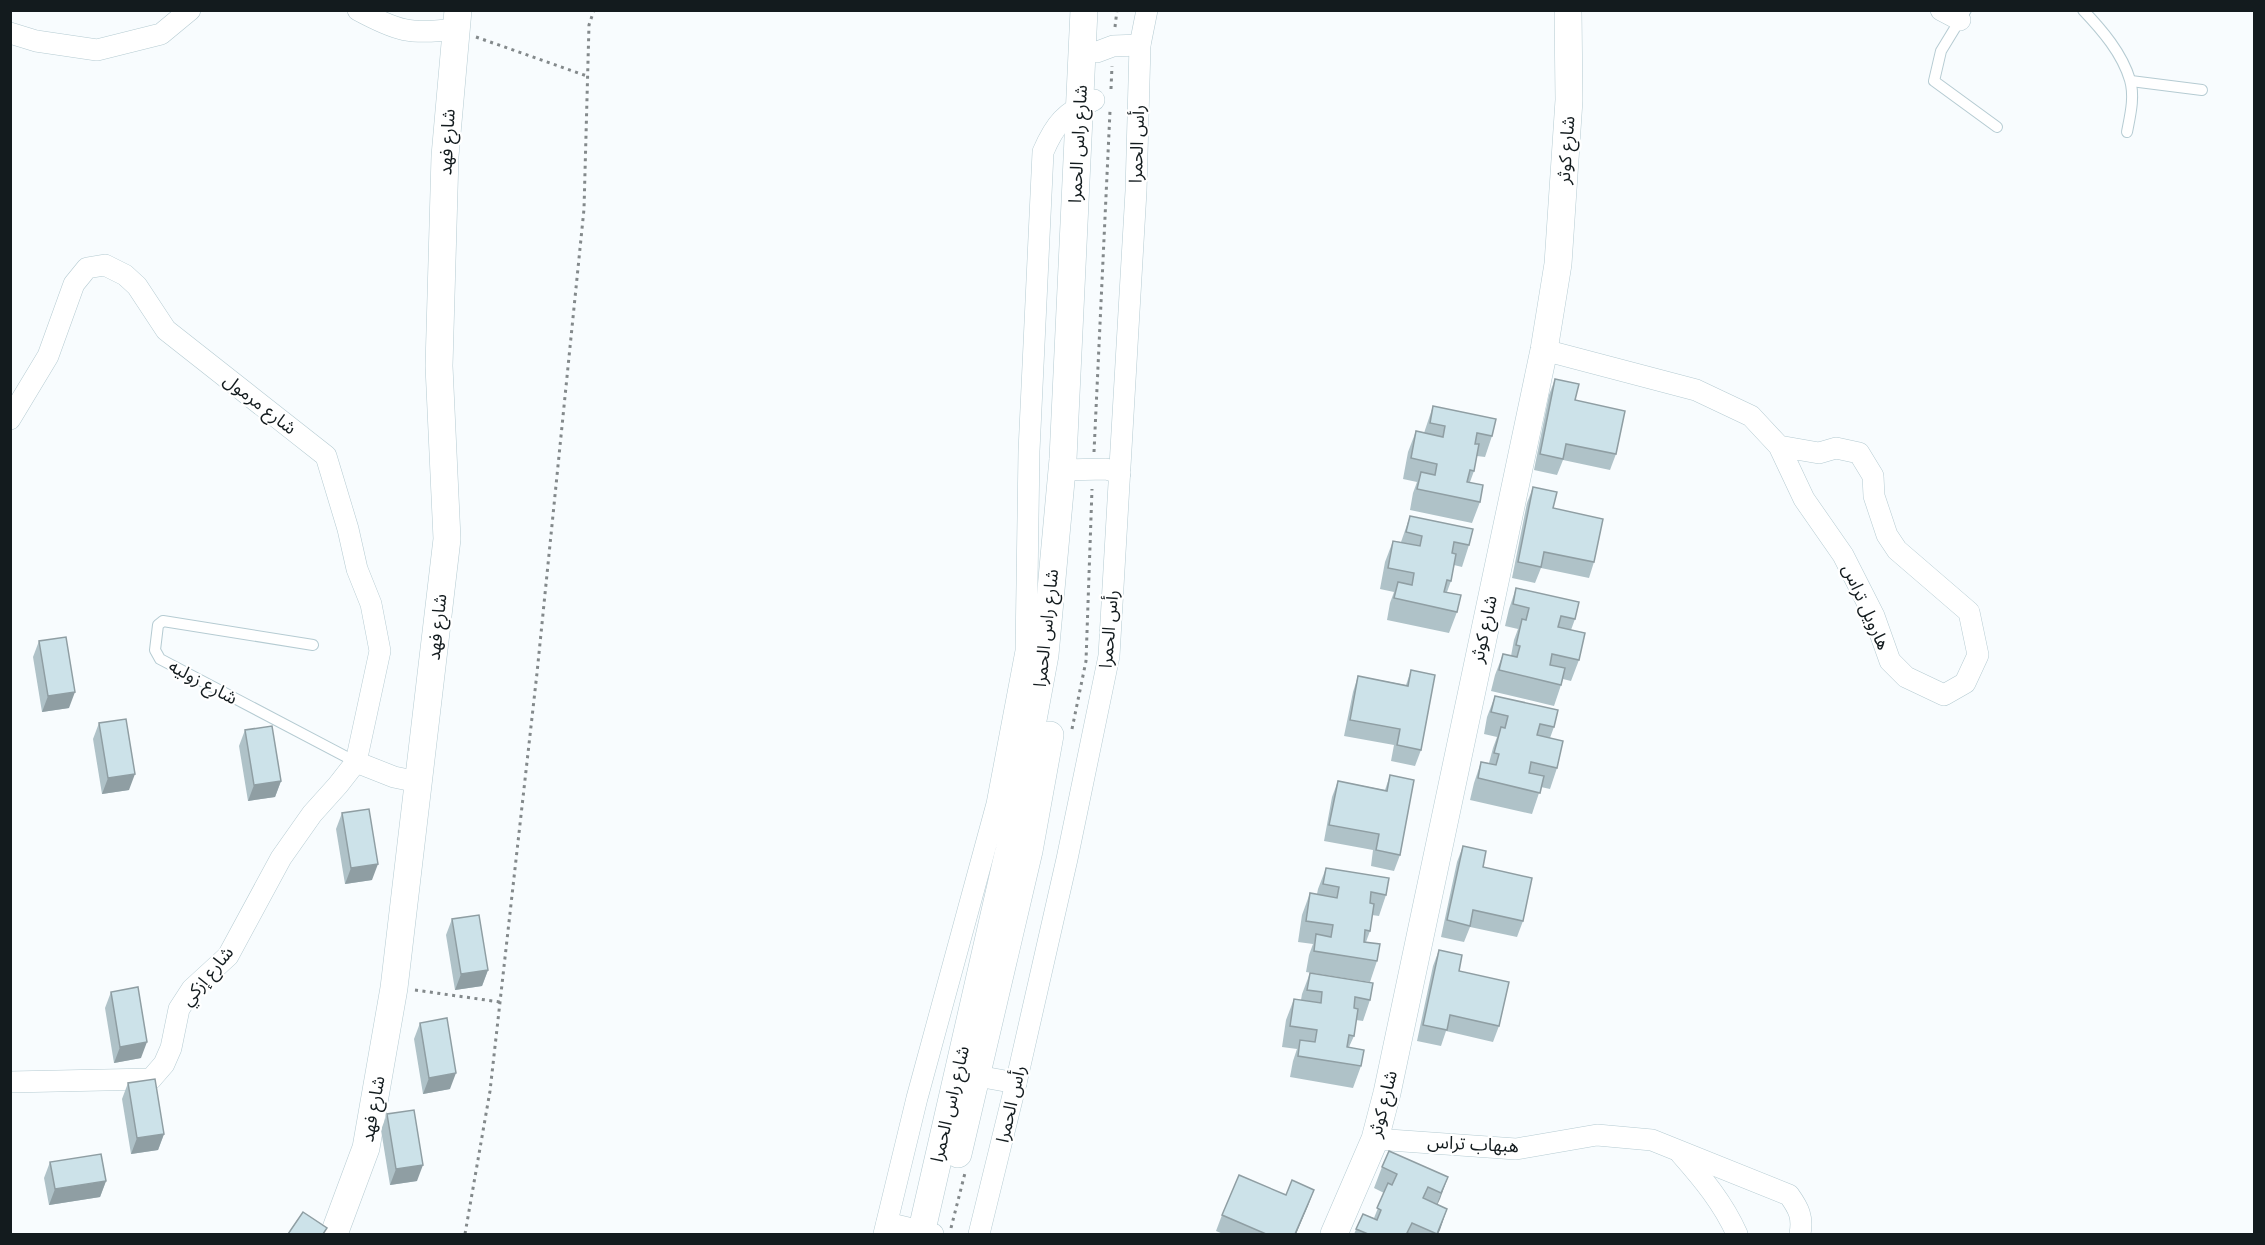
<svg xmlns="http://www.w3.org/2000/svg" width="2265" height="1245" font-family="Poppins,'Noto Sans Arabic',sans-serif">
<style>
.lines{fill:none;stroke-linecap:round;stroke-linejoin:round}
.service-casing{stroke:#b5cbd2;stroke-width:12}
.minor-casing{stroke:#b5cbd2;stroke-width:22}
.tertiary-casing{stroke:#b5cbd2;stroke-width:28}
.path{stroke:#83898b;stroke-width:3;stroke-dasharray:3 4.5;stroke-linecap:butt}
.service{stroke:#fff;stroke-width:10}
.minor{stroke:#fff;stroke-width:21}
.tertiary{stroke:#fff;stroke-width:27}
.wall{fill:#afc2c8}
.shaded-wall{fill:#8f9ea3}
.building{fill:#cce2e9;stroke:#8f9ea3;stroke-width:1.5}
.labels{text-anchor:middle;stroke-width:4.5;stroke-linejoin:round;paint-order:stroke}
.street-label{font-size:18px;fill:#131b1e;stroke:#fff}
</style>
<rect width="100%" height="100%" fill="#f8fcfe"/>
<g class="lines">
<defs>
<g id="service">
<polyline points="1966,10 1941,51 1934,81 1997,127"/>
<path d="M2083 10C2102 30 2122 53 2130 80 2135 97 2130 116 2127 132"/>
<polyline points="2131,81 2202,90"/>
<polyline points="313,645 163,621 158,625 155,650 160,659 356,762"/>
</g>
<g id="minor">
<path d="M358 10C397 31 410 35 455 29"/>
<polyline points="1941,10 1960,20"/>
<polyline points="10,33 36,41 97,50 161,34 190,10"/>
<polyline points="1097,52 1113,46 1140,45"/>
<polyline points="1544,350 1696,390 1751,416 1779,446 1804,499 1843,555 1874,616 1890,661 1906,677 1944,695 1965,683 1978,655 1969,612 1897,550 1887,535 1874,496 1873,476 1859,453 1836,448 1819,453 1779,446"/>
<polyline points="10,419 48,356 74,284 87,268 105,265 125,275 137,286 166,330 326,456 348,529 357,569 371,604 380,651 356,762 338,785 312,814 281,858 228,956 192,989 179,1009 171,1048 164,1064 151,1079 10,1082"/>
<polyline points="1062,470 1106,469 1120,473"/>
<polyline points="356,762 394,777 418,782"/>
<polyline points="961,1073 1016,1083"/>
<path d="M1375 1139 1516 1149 1597 1135 1652 1140 1789 1195C1799 1209 1803 1217 1800 1234"/>
<path d="M1681 1154C1703 1179 1723 1203 1737 1234"/>
<polyline points="887,1223 933,1234"/>
<path d="M884 1234 917 1098 997 804 1026 651 1029 451 1043 152C1055 124 1065 112 1094 100"/>
<polyline points="979,1234 1016,1083 1067,859 1109,656 1136,191 1140,45 1147,10"/>
</g>
<g id="tertiary">
<polyline points="958,1154 1029,851 1050,735"/>
<polyline points="334,1234 366,1148 394,988 447,539 439,366 445,156 458,10"/>
<polyline points="921,1234 1009,850 1045,655 1063,459 1084,10"/>
<polyline points="1334,1234 1375,1139 1387,1093 1544,350 1558,264 1569,100 1568,10"/>
</g>
</defs>
<use href="#service" class="service-casing"/>
<use href="#minor" class="minor-casing"/>
<use href="#tertiary" class="tertiary-casing"/>
<g class="path">
<polyline points="1115,27 1117,10"/>
<polyline points="476,37 587,76"/>
<polyline points="1111,89 1112,66"/>
<polyline points="1094,452 1110,111"/>
<polyline points="1072,729 1086,661 1092,489"/>
<polyline points="415,990 500,1002"/>
<polyline points="951,1228 965,1173"/>
<polyline points="465,1234 490,1091 537,673 584,209 589,25 594,10"/>
</g>
<use href="#service" class="service"/>
<use href="#minor" class="minor"/>
<use href="#tertiary" class="tertiary"/>
</g>
<g class="wall">
<polygon points="1555,379 1575,400 1616,454 1610,470 1563,460 1557,475 1534,470 1549,395"/>
<polygon points="1433,406 1492,436 1485,457 1477,456 1474,471 1470,482 1480,502 1472,523 1410,510 1413,493 1417,482 1403,479 1408,452 1416,431 1424,433"/>
<polygon points="1533,487 1553,508 1594,562 1589,578 1541,568 1535,583 1512,578 1527,503"/>
<polygon points="1410,516 1469,545 1462,567 1454,565 1451,581 1447,592 1457,612 1449,633 1387,620 1390,603 1394,592 1380,589 1385,562 1393,541 1401,542"/>
<polygon points="1516,588 1575,619 1571,630 1579,660 1571,681 1563,679 1554,706 1491,691 1495,675 1503,654 1511,656 1514,640 1518,629 1505,626 1509,609"/>
<polygon points="39,641 69,708 42,712 33,657"/>
<polygon points="1411,670 1421,750 1415,766 1391,761 1394,745 1344,736 1353,692 1358,676 1406,685"/>
<polygon points="1495,696 1554,727 1550,738 1557,768 1550,789 1541,787 1532,814 1470,800 1474,783 1481,762 1489,763 1493,748 1497,737 1484,734 1487,717"/>
<polygon points="99,723 129,790 102,794 93,739"/>
<polygon points="245,730 281,781 275,797 248,801 239,746"/>
<polygon points="1390,775 1400,855 1394,871 1371,866 1373,850 1324,841 1332,797 1338,781 1385,790"/>
<polygon points="342,813 372,880 345,884 336,829"/>
<polygon points="1463,846 1483,867 1523,921 1517,937 1470,927 1464,942 1441,937 1457,862"/>
<polygon points="1326,868 1386,895 1379,916 1372,915 1370,931 1366,942 1377,961 1370,982 1306,972 1309,955 1313,944 1298,942 1302,915 1310,893 1317,894 1318,889"/>
<polygon points="452,919 488,970 482,986 455,990 446,935"/>
<polygon points="1439,950 1459,971 1499,1026 1493,1042 1446,1031 1441,1046 1417,1041 1433,966"/>
<polygon points="1310,973 1370,1000 1363,1021 1356,1020 1354,1036 1349,1047 1361,1066 1353,1088 1290,1077 1293,1061 1297,1049 1282,1047 1286,1020 1294,999 1301,1000 1302,994"/>
<polygon points="111,992 141,1058 114,1063 105,1008"/>
<polygon points="420,1023 450,1089 423,1094 414,1039"/>
<polygon points="128,1083 164,1134 158,1150 131,1154 122,1099"/>
<polygon points="387,1114 417,1181 390,1185 381,1130"/>
<polygon points="50,1162 106,1181 100,1197 49,1205 44,1178"/>
<polygon points="1382,1167 1448,1177 1437,1204 1447,1209 1438,1234 1354,1234 1363,1214 1374,1218 1384,1193 1374,1188"/>
<polygon points="1314,1190 1296,1234 1223,1234 1216,1231 1222,1215 1286,1195"/>
</g>
<g class="shaded-wall">
<polygon points="75,692 69,708 42,712 48,696"/>
<polygon points="135,774 129,790 102,794 108,778"/>
<polygon points="281,781 275,797 248,801 254,785"/>
<polygon points="378,864 372,880 345,884 351,868"/>
<polygon points="488,970 482,986 455,990 461,974"/>
<polygon points="147,1042 141,1058 114,1063 120,1047"/>
<polygon points="456,1073 450,1089 423,1094 429,1078"/>
<polygon points="164,1134 158,1150 131,1154 137,1138"/>
<polygon points="423,1165 417,1181 390,1185 396,1169"/>
<polygon points="1448,1177 1440,1199 1433,1214 1441,1193"/>
<polygon points="106,1181 100,1197 49,1205 55,1189"/>
<polygon points="1314,1190 1308,1206 1296,1234 1295,1234"/>
<polygon points="1447,1209 1440,1230 1438,1234 1436,1234"/>
</g>
<g class="building">
<polygon points="1555,379 1579,384 1575,400 1625,411 1616,454 1566,444 1563,459 1540,454"/>
<polygon points="1433,406 1496,419 1492,436 1477,433 1475,444 1479,444 1474,471 1470,470 1467,482 1483,485 1480,502 1417,489 1421,472 1435,475 1437,464 1411,458 1416,431 1443,437 1445,426 1430,423"/>
<polygon points="1533,487 1557,492 1553,508 1603,519 1594,562 1544,552 1541,567 1518,562"/>
<polygon points="1410,516 1473,529 1469,545 1454,542 1452,553 1456,554 1451,581 1447,580 1444,592 1461,595 1457,612 1394,598 1398,582 1412,585 1414,573 1388,568 1393,541 1420,546 1422,536 1406,532"/>
<polygon points="1516,588 1579,602 1575,619 1561,616 1558,627 1585,633 1579,660 1552,654 1550,665 1565,668 1561,685 1499,670 1503,654 1517,657 1520,646 1516,645 1522,619 1526,620 1529,608 1513,604"/>
<polygon points="66,637 75,692 48,696 39,641"/>
<polygon points="1411,670 1435,675 1421,750 1397,745 1400,729 1350,720 1358,676 1408,686"/>
<polygon points="1495,696 1558,710 1554,727 1540,724 1537,735 1563,741 1557,768 1531,762 1529,773 1544,776 1540,793 1478,778 1481,762 1496,765 1499,754 1494,753 1501,727 1505,728 1508,716 1491,712"/>
<polygon points="126,719 135,774 108,778 99,723"/>
<polygon points="272,726 281,781 254,785 245,730"/>
<polygon points="1390,775 1414,780 1400,855 1376,850 1379,834 1329,825 1338,781 1387,791"/>
<polygon points="369,809 378,864 351,868 342,813"/>
<polygon points="1463,846 1486,851 1483,867 1532,878 1523,921 1473,910 1470,926 1447,920"/>
<polygon points="1326,868 1389,878 1386,895 1371,892 1370,903 1374,904 1370,931 1365,930 1364,942 1380,944 1377,961 1314,951 1316,934 1331,937 1333,925 1306,921 1310,893 1337,898 1339,887 1323,884"/>
<polygon points="479,915 488,970 461,974 452,919"/>
<polygon points="1439,950 1462,955 1459,971 1509,982 1499,1026 1450,1015 1447,1030 1423,1025"/>
<polygon points="1310,973 1373,983 1370,1000 1355,997 1354,1008 1358,1009 1354,1036 1349,1035 1347,1047 1364,1050 1361,1066 1298,1056 1300,1040 1315,1042 1317,1030 1290,1026 1294,999 1321,1003 1322,992 1307,990"/>
<polygon points="138,987 147,1042 120,1047 111,992"/>
<polygon points="447,1018 456,1073 429,1078 420,1023"/>
<polygon points="155,1079 164,1134 137,1138 128,1083"/>
<polygon points="414,1110 423,1165 396,1169 387,1114"/>
<polygon points="1389,1151 1448,1177 1441,1193 1428,1187 1423,1198 1447,1209 1437,1234 1412,1223 1407,1233 1411,1234 1368,1234 1356,1229 1363,1214 1377,1220 1381,1210 1377,1208 1388,1183 1392,1185 1397,1174 1382,1167"/>
<polygon points="101,1154 106,1181 55,1189 50,1162"/>
<polygon points="1239,1175 1286,1195 1292,1180 1314,1190 1295,1234 1266,1234 1222,1215"/>
<polygon points="303,1212 327,1228 323,1234 288,1234"/>
</g>
<g class="labels">
<g class="street-label">
<text transform="translate(447 142) rotate(-87)" y="6">شارع فهد</text>
<text transform="translate(1078 144) rotate(-87)" y="6">شارع راس الحمرا</text>
<text transform="translate(1137 144) rotate(-88)" y="6">رأس الحمرا</text>
<text transform="translate(1566 150) rotate(-86)" y="6">شارع كوثر</text>
<text transform="translate(260 404) rotate(38)" y="6">شارع مرمول</text>
<text transform="translate(1866 607) rotate(66)" y="6">هارويل تراس</text>
<text transform="translate(437 627) rotate(-84)" y="6">شارع فهد</text>
<text transform="translate(1046 628) rotate(-84)" y="6">شارع راس الحمرا</text>
<text transform="translate(1109 629) rotate(-85)" y="6">رأس الحمرا</text>
<text transform="translate(1484 629) rotate(-78)" y="6">شارع كوثر</text>
<text transform="translate(203 682) rotate(28)" y="6">شارع زوليه</text>
<text transform="translate(207 976) rotate(-50)" y="6">شارع إزكي</text>
<text transform="translate(950 1104) rotate(-77)" y="6">شارع راس الحمرا</text>
<text transform="translate(1011 1104) rotate(-77)" y="6">رأس الحمرا</text>
<text transform="translate(1383 1104) rotate(-76)" y="6">شارع كوثر</text>
<text transform="translate(373 1109) rotate(-80)" y="6">شارع فهد</text>
<text transform="translate(1473 1144) rotate(3)" y="6">هبهاب تراس</text>
</g>
</g>
<rect width="2265" height="1245" fill="none" stroke="#131b1e" stroke-width="24"/>
</svg>
